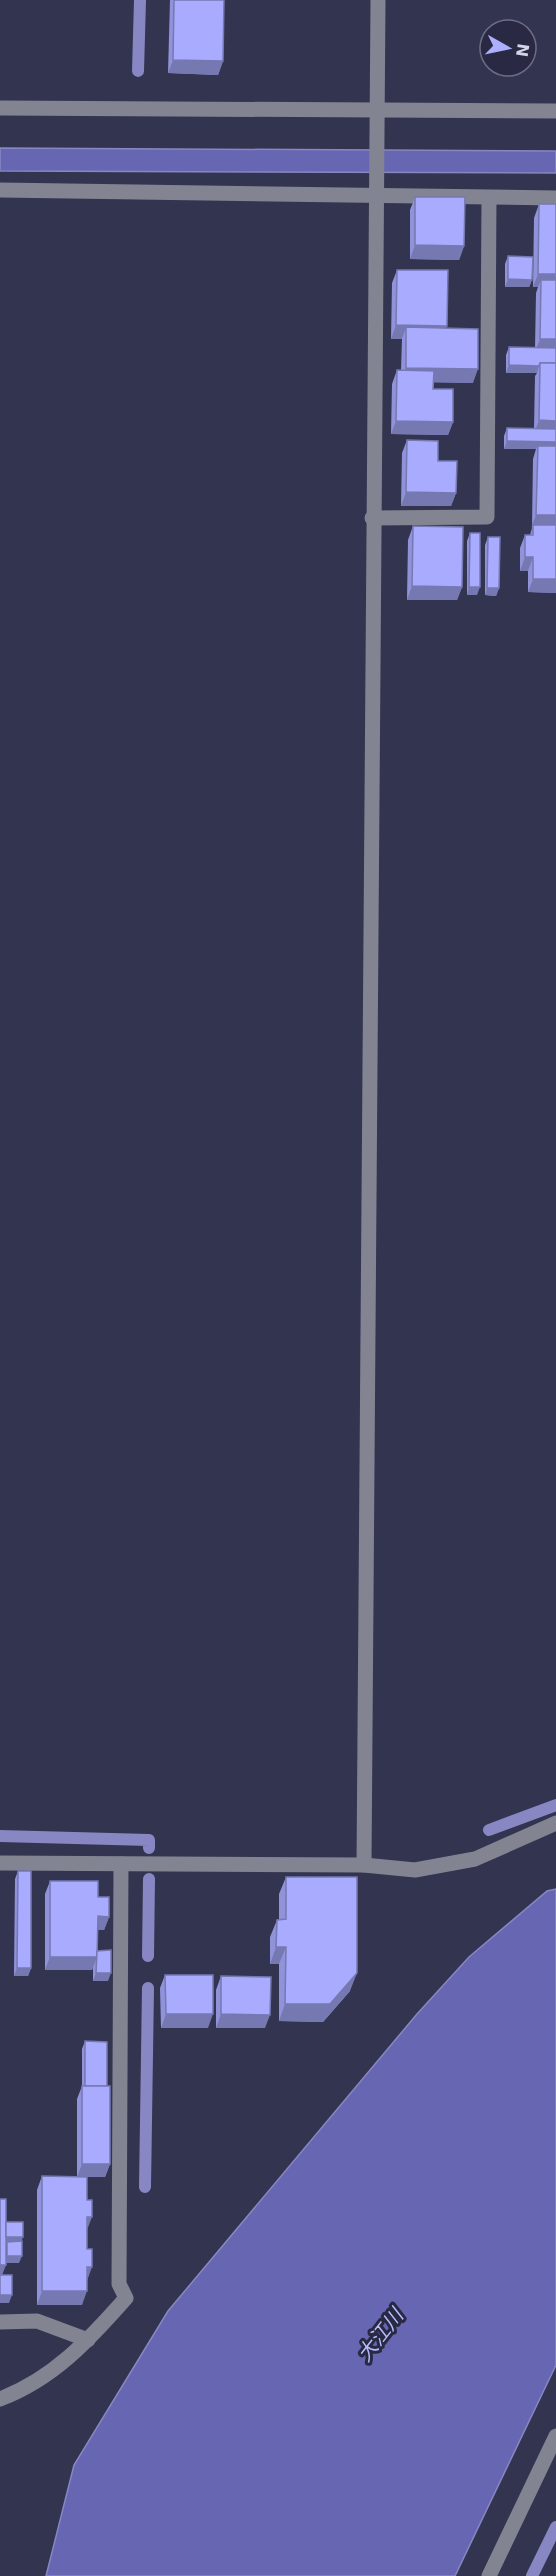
<svg xmlns="http://www.w3.org/2000/svg" width="556" height="2576" font-family="'DejaVu Sans','Noto Sans JP',sans-serif">
<style>
.water{fill:#6766b3;stroke:#8887c3;stroke-width:1.5}
.lines{fill:none;stroke-linecap:round;stroke-linejoin:round}
.stream{stroke:#8887c3;stroke-width:12}
.minor{stroke:#828492;stroke-width:15}
.wall{fill:#9093da}
.shaded-wall{fill:#7678b2}
.building{fill:#a8abfe;stroke:#7678b2;stroke-width:1.5}
.labels{text-anchor:middle;stroke-width:6;stroke-linejoin:round;paint-order:stroke}
.water-label{font-size:20px;font-style:italic;fill:#b9bcfb;stroke:#292944}
</style>
<rect width="100%" height="100%" fill="#33344f"/>
<g class="water">
<polygon points="0,148 556,151 556,173 0,171"/>
<polygon points="556,1889 556,2365 455,2576 46,2576 74,2465 168,2311 417,2014 469,1957 547,1891"/>
</g>
<g class="lines">
<g class="stream">
<polyline points="138,71 140,0"/>
<polyline points="489,1830 556,1805"/>
<polyline points="0,1836 149,1840 149,1848"/>
<polyline points="148,1956 149,1879"/>
<polyline points="145,2187 148,1988"/>
<polyline points="532,2576 556,2527"/>
</g>
<g class="minor">
<polyline points="0,108 556,111"/>
<polyline points="0,190 556,198"/>
<polyline points="372,518 487,517 489,198"/>
<polyline points="0,1863 364,1865 378,0"/>
<polyline points="364,1865 415,1870 475,1859 556,1823"/>
<polyline points="0,2322 37,2321 88,2340"/>
<path d="M0 2399C53 2379 89 2340 126 2298L119 2284 121 1864"/>
<polyline points="489,2576 556,2436"/>
</g>
</g>
<g class="wall">
<polygon points="170,0 224,0 223,61 218,75 168,73"/>
<polygon points="415,197 464,246 459,260 410,259 410,210"/>
<polygon points="539,204 556,204 556,593 528,592 528,571 520,571 520,548 525,535 530,535 532,528 533,459 536,449 504,449 504,436 507,428 534,429 535,376 537,373 506,373 506,355 509,347 535,348 536,293 538,287 533,287 534,218"/>
<polygon points="508,256 532,280 529,287 505,287 505,264"/>
<polygon points="397,270 447,326 446,328 473,383 434,382 433,389 453,422 448,435 391,434 392,384 397,370 401,370 402,339 391,339 392,283"/>
<polygon points="407,440 438,461 456,493 451,506 401,506 402,453"/>
<polygon points="413,526 462,587 457,600 407,600 408,540"/>
<polygon points="470,533 477,595 467,595 467,541"/>
<polygon points="488,537 499,588 496,596 485,595 485,545"/>
<polygon points="18,1871 31,1968 28,1976 14,1976 15,1879"/>
<polygon points="286,1877 350,1991 323,2022 279,2021 279,1964 270,1964 270,1937 277,1920 279,1920 279,1894"/>
<polygon points="50,1881 98,1897 109,1917 104,1930 98,1930 97,1951 108,1981 93,1981 93,1967 92,1970 45,1970 45,1894"/>
<polygon points="165,1975 208,2028 161,2028 160,1988"/>
<polygon points="221,1976 265,2028 216,2028 216,1990"/>
<polygon points="85,2041 110,2164 105,2177 87,2177 87,2281 82,2305 37,2305 37,2190 42,2176 77,2177 77,2099 82,2086 82,2049"/>
</g>
<g class="shaded-wall">
<polygon points="173,60 223,61 218,75 168,73"/>
<polygon points="415,245 464,246 459,260 410,259"/>
<polygon points="538,274 556,274 556,288 541,280 538,287 533,287"/>
<polygon points="508,279 532,280 529,287 505,287"/>
<polygon points="396,325 447,326 442,340 406,327 402,339 391,339"/>
<polygon points="540,339 556,339 556,353 535,352"/>
<polygon points="509,365 539,366 537,373 506,373"/>
<polygon points="406,368 478,369 473,383 401,382"/>
<polygon points="539,420 556,421 556,434 534,434"/>
<polygon points="396,421 453,422 448,435 391,434"/>
<polygon points="507,441 556,442 556,450 538,446 536,449 504,449"/>
<polygon points="406,492 456,493 451,506 401,506"/>
<polygon points="536,515 556,515 556,529 533,525 531,528"/>
<polygon points="525,557 533,557 528,571 520,571"/>
<polygon points="533,579 556,579 556,593 528,592"/>
<polygon points="412,586 462,587 457,600 407,600"/>
<polygon points="469,587 480,587 477,595 467,595"/>
<polygon points="487,588 499,588 496,596 485,595"/>
<polygon points="98,1916 109,1917 104,1930 93,1930"/>
<polygon points="276,1947 286,1947 279,1964 270,1964"/>
<polygon points="50,1957 97,1957 92,1970 45,1970"/>
<polygon points="17,1968 31,1968 28,1976 14,1976"/>
<polygon points="96,1973 111,1973 108,1981 93,1981"/>
<polygon points="357,1973 350,1991 323,2022 279,2021 285,2004"/>
<polygon points="166,2014 213,2014 208,2028 161,2028"/>
<polygon points="221,2014 270,2015 265,2028 216,2028"/>
<polygon points="82,2164 110,2164 105,2177 77,2177"/>
<polygon points="87,2217 92,2217 87,2230"/>
<polygon points="6,2237 23,2237 20,2245 7,2242 6,2245"/>
<polygon points="7,2256 22,2256 19,2263 4,2263"/>
<polygon points="0,2265 6,2265 1,2278 0,2278"/>
<polygon points="87,2267 92,2267 87,2281"/>
<polygon points="42,2291 87,2291 82,2305 37,2305"/>
<polygon points="0,2295 12,2295 9,2303 0,2303"/>
</g>
<g class="building">
<polygon points="174,0 224,0 223,61 173,60"/>
<polygon points="415,197 465,197 464,246 415,245"/>
<polygon points="539,204 556,204 556,274 538,274"/>
<polygon points="508,256 533,257 532,280 508,279"/>
<polygon points="397,270 448,270 447,326 396,325"/>
<polygon points="541,280 556,280 556,339 540,339"/>
<polygon points="406,327 478,329 478,369 406,368"/>
<polygon points="509,347 556,348 556,363 540,363 539,366 509,365"/>
<polygon points="540,363 556,363 556,421 539,420"/>
<polygon points="397,370 434,371 433,389 453,389 453,422 396,421"/>
<polygon points="507,428 556,429 556,442 507,441"/>
<polygon points="407,440 438,441 438,461 457,461 456,493 406,492"/>
<polygon points="538,446 556,446 556,515 536,515"/>
<polygon points="533,525 556,525 556,579 533,579 533,557 525,557 525,535 533,535"/>
<polygon points="413,526 463,527 462,587 412,586"/>
<polygon points="470,533 480,533 480,587 469,587"/>
<polygon points="488,537 500,537 499,588 487,588"/>
<polygon points="18,1871 31,1871 31,1968 17,1968"/>
<polygon points="286,1877 357,1877 357,1973 330,2004 285,2004 286,1947 276,1947 277,1920 286,1919"/>
<polygon points="50,1881 98,1881 98,1897 109,1897 109,1917 98,1916 97,1957 50,1957"/>
<polygon points="111,1950 111,1973 96,1973 97,1951"/>
<polygon points="165,1975 213,1975 213,2014 166,2014"/>
<polygon points="221,1976 271,1977 270,2015 221,2014"/>
<polygon points="85,2041 107,2042 107,2086 85,2086"/>
<rect x="82" y="2086" width="28" height="78"/>
<polygon points="42,2176 87,2177 87,2200 92,2200 92,2217 87,2217 87,2249 92,2249 92,2267 87,2267 87,2291 42,2291"/>
<rect x="0" y="2199" width="6" height="66"/>
<rect x="6" y="2222" width="17" height="15"/>
<polygon points="22,2241 22,2256 7,2256 7,2242"/>
<rect x="0" y="2275" width="12" height="20"/>
</g>
<g class="labels">
<g class="water-label">
<text transform="translate(380 2335) rotate(-52)" y="7">大江川</text>
</g>
</g>
<g transform="translate(508 48) rotate(99)"><circle r="28" fill="#292944" stroke="#6d6e85" stroke-width="1.5"/>
<path d="M0-4.5L10 22L0 15L-10 22Z" fill="#acaffb"/>
<text y="-9" font-size="16" font-weight="bold" text-anchor="middle" fill="#d4d5e7">N</text>
</g>
</svg>
